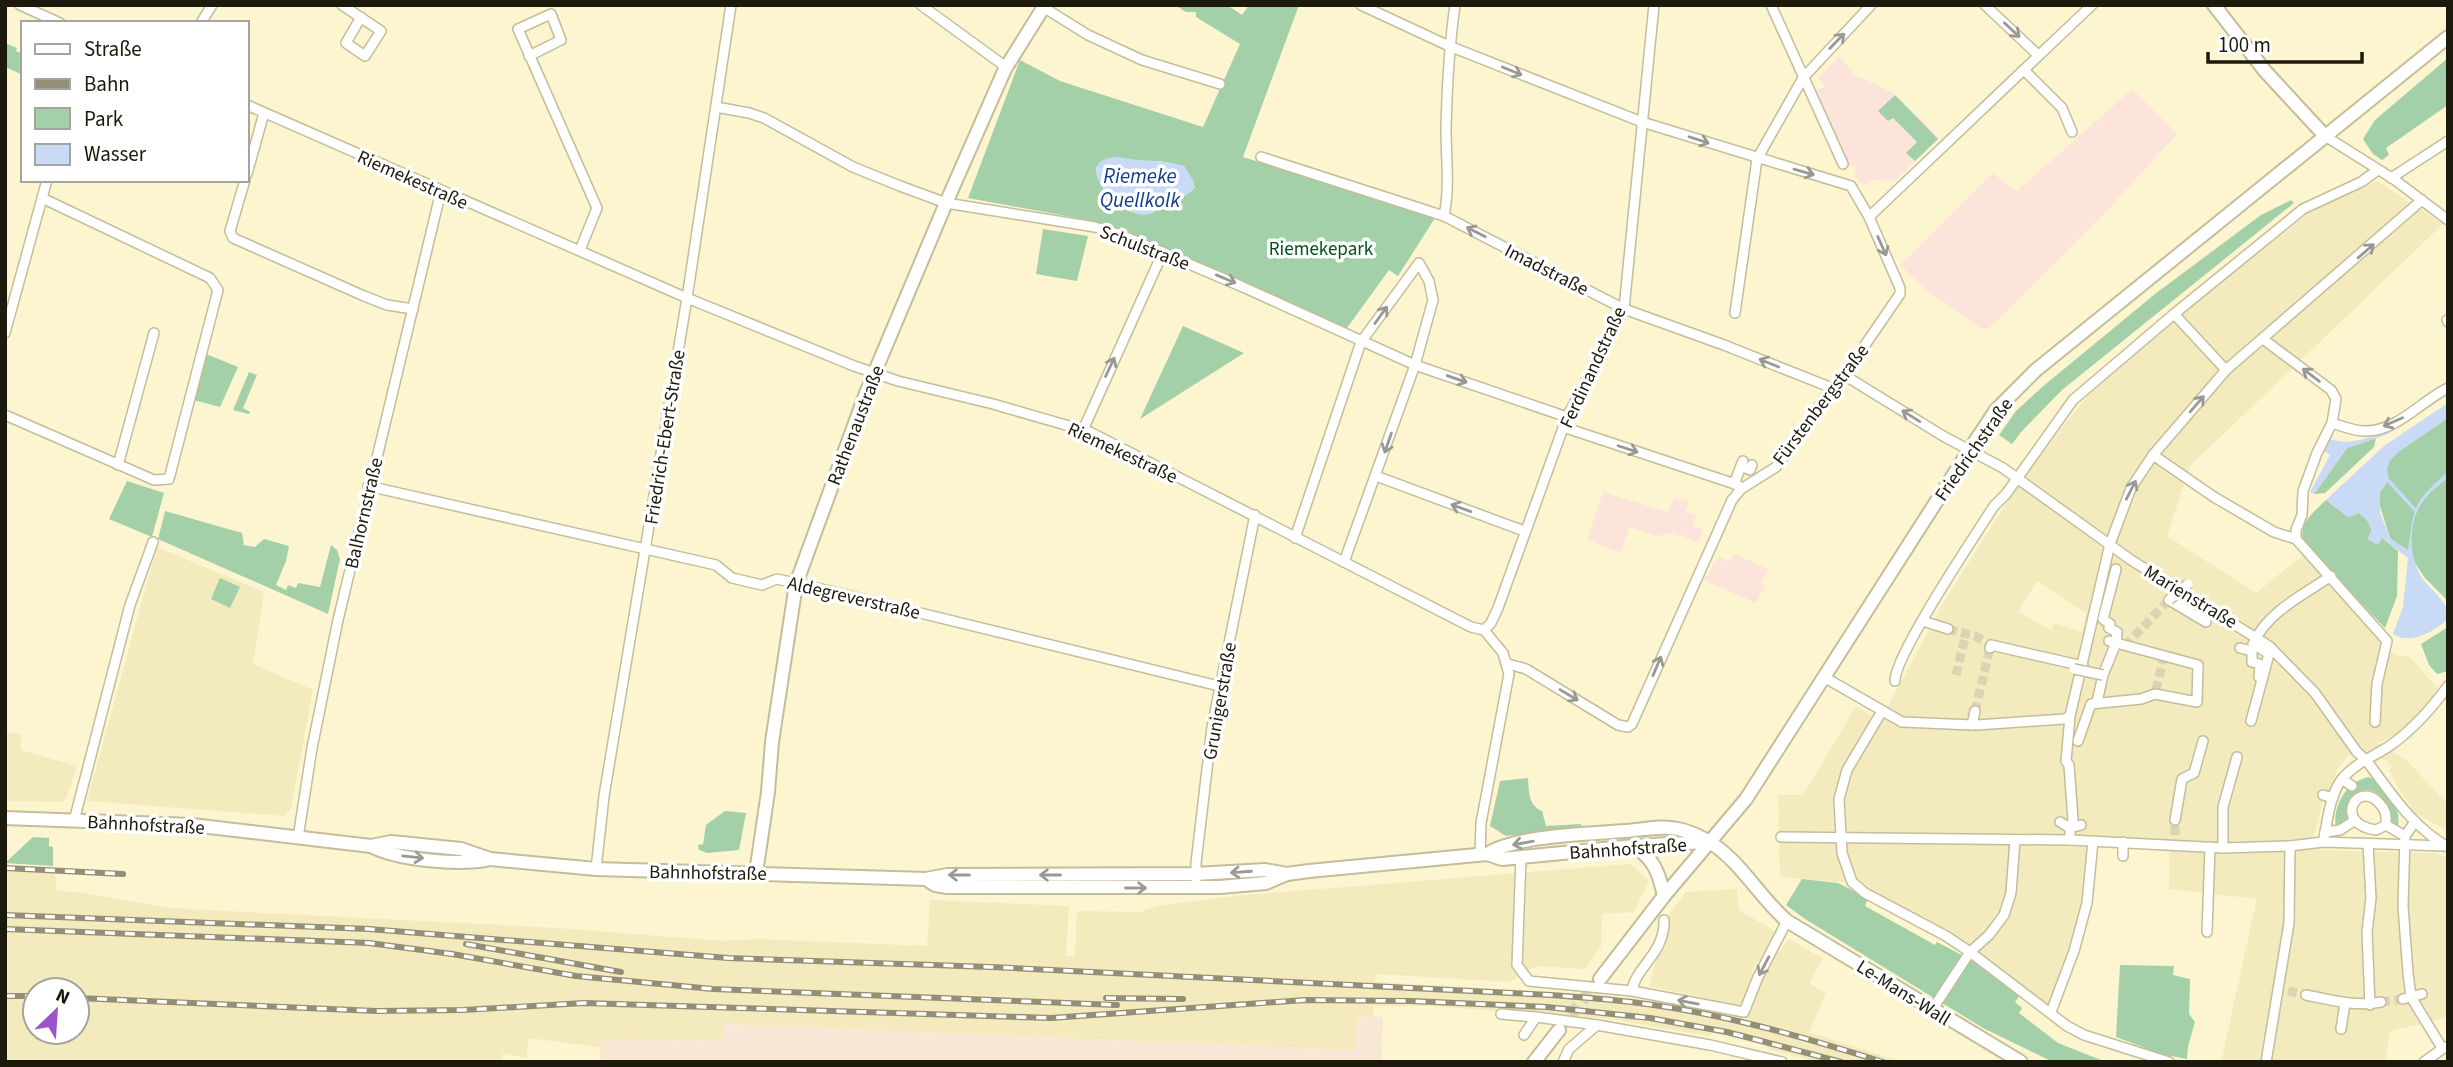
<svg xmlns="http://www.w3.org/2000/svg" width="2453" height="1067" font-family="'Source Sans 3',sans-serif">
<style>
.built{fill:#f3eabe;fill-rule:evenodd}
.industrial{fill:#f8e7d5}
.education{fill:#fde4db}
.green{fill:#a3d0a8;fill-rule:evenodd}
.water{fill:#c8daf6}
.lines{fill:none;stroke-linecap:round;stroke-linejoin:round}
.stream{stroke:#c8daf6;stroke-width:3.5}
.street-tunnel{stroke:#dad4b3;stroke-width:9;stroke-dasharray:9 4.5;stroke-linecap:butt}
.secondary-tunnel{stroke:#dad4b3;stroke-width:12;stroke-dasharray:12 6;stroke-linecap:butt}
.street-casing{stroke:#c3bd9a;stroke-width:12}
.secondary-casing{stroke:#c3bd9a;stroke-width:16}
.street{stroke:#fff;stroke-width:9}
.secondary{stroke:#fff;stroke-width:12}
.rail-casing{stroke:#938e74;stroke-width:6}
.rail{stroke:#fff;stroke-width:3.5;stroke-dasharray:10;stroke-linecap:butt}
.street-bridge-casing{stroke:#c3bd9a;stroke-width:12;stroke-linecap:butt}
.street-bridge{stroke:#fff;stroke-width:9}
.oneway{stroke:#999892}
.labels{text-anchor:middle;stroke-width:7;stroke-linejoin:round;paint-order:stroke}
.street-label{font-size:19px;fill:#1c1a0c;stroke:#fff}
.park-label{font-size:19px;fill:#02531c;stroke:#fff}
.water-label{font-size:21px;font-style:italic;fill:#113e8d;stroke:#fff}
</style>
<rect width="100%" height="100%" fill="#fcf5d0"/>
<g class="built">
<path d="M2377 181 2443 224 2190 466 2167 536 2256 593 2307 552 2392 653 2400 657 2406 655 2411 658 2438 689 2419 716 2394 736 2377 743 2405 759 2448 804V831L2415 813 2400 791 2389 770 2392 767 2386 760 2356 754 2349 755 2337 770 2329 794 2324 797 2314 835 2319 850 2434 853 2448 857V1017L2390 1031 2385 1062H2221L2257 899 2169 889 2170 840 2090 837 2085 891 2070 952 2049 1009 1967 948 1855 883 1780 877 1778 795H1803L1856 706 1880 721 1944 602 1972 557 2022 479 2089 394 2183 312 2313 210ZM2037 581 2086 613 2082 632 2054 623 2052 631 2018 611Z"/>
<polygon points="157,547 264,592 253,664 313,690 291,808 285,816 87,801"/>
<polygon points="5,732 22,735 20,750 77,766 67,797 62,802 5,801"/>
<path d="M1630 864 1649 880 1634 912 1602 914 1601 947 1585 969 1536 966 1510 982 1376 974 1375 982 1605 995 1669 1003 1748 1017 1760 980 1775 956 1789 939 1823 959 1809 983 1826 993 1809 1032 1902 1062H1818L1770 1050 1763 1044 1714 1033 1709 1036 1610 1019 1429 1006H1374L1373 1017 1357 1016 1355 1050 725 1024 724 1039 692 1041 617 1039V1041L601 1038 600 1047 528 1038 527 1058 503 1053 502 1062H5V866L54 869 57 891 78 892 169 908 557 928 723 941 757 939 927 946 930 900 1069 906 1066 956H1075L1077 911 1141 912 1156 906 1234 896ZM35 990H77V1032H35Z"/>
<polygon points="1737,889 1739,910 1776,932 1753,969 1745,1000 1738,1005 1649,986 1667,917 1686,892"/>
</g>
<polygon class="industrial" points="1357,1016 1383,1017 1381,1062 600,1062 601,1038 611,1038 611,1041 617,1041 617,1038 692,1041 723,1039 724,1024 1355,1050"/>
<g class="education">
<polygon points="1839,56 1855,75 1892,92 1939,138 1895,181 1872,180 1867,185 1861,184 1855,176 1856,167 1850,166 1815,91 1826,86 1818,78"/>
<polygon points="2132,89 2177,134 2092,227 1988,329 1980,328 1927,291 1900,265 1993,173 2016,192"/>
<polygon points="1603,492 1668,512 1674,498 1689,502 1686,512 1696,516 1693,526 1703,530 1698,543 1680,535 1677,537 1672,533 1657,536 1629,527 1621,553 1587,540"/>
<polygon points="1734,554 1768,569 1761,584 1765,586 1756,603 1703,580 1705,576 1708,576 1714,562 1716,563 1719,557 1729,561"/>
</g>
<g class="green">
<path d="M1175 5H1227L1242 15 1249 5H1299L1243 157 1435 218 1398 276 1389 270 1347 328 1122 230 1093 221 968 198 1020 60 1060 81 1203 127 1240 44 1196 17V12H1186ZM1160 161 1184 166 1195 187C1189 196 1181 196 1171 199 1162 202 1158 212 1149 214 1127 219 1095 188 1096 167Z"/>
<polygon points="5,43 17,48 16,51 23,54 23,75 5,67"/>
<polygon points="2448,58 2448,105 2386,148 2389,155 2382,160 2373,154 2363,139 2375,120"/>
<polygon points="1895,95 1938,139 1915,161 1906,153 1917,142 1893,118 1888,121 1878,111"/>
<polygon points="2291,200 2294,203 2062,390 2022,431 2012,444 1999,435 2016,411 2041,388 2155,294 2261,215"/>
<polygon points="1043,229 1088,236 1077,281 1036,274"/>
<polygon points="1183,326 1244,353 1140,419"/>
<polygon points="206,354 238,367 220,407 194,400"/>
<polygon points="249,372 257,375 243,408 250,412 249,414 233,410"/>
<polygon points="2448,418 2448,601 2425,578 2411,557 2390,538 2379,503 2380,492 2388,480 2387,468 2390,460 2398,452"/>
<polygon points="2376,438 2374,447 2325,493 2314,494 2347,448"/>
<polygon points="127,481 164,493 152,537 109,519"/>
<path d="M2326 500 2348 517 2359 513 2367 520 2372 530 2368 539 2382 538 2398 551 2397 596 2385 628 2304 544C2297 524 2313 513 2326 500Z"/>
<polygon points="165,511 242,533 244,545 255,547 264,539 289,546 286,561 276,585 286,590 288,585 296,588 298,583 320,587 331,545 337,550 340,559 328,614 158,539"/>
<polygon points="220,578 240,587 230,608 211,599"/>
<polygon points="2448,627 2448,671 2437,674 2429,665 2421,644"/>
<path d="M2369 777C2385 786 2402 807 2398 826L2393 825C2390 816 2388 806 2382 798 2364 778 2346 798 2349 820L2336 827C2332 806 2347 781 2369 777Z"/>
<path d="M1528 778C1529 791 1528 805 1542 811L1546 826 1581 824V826L1506 836 1490 826 1500 781Z"/>
<polygon points="725,811 746,813 739,850 707,853 699,850 698,845 703,844 706,825"/>
<polygon points="33,837 49,838 49,846 53,847 53,866 5,863"/>
<polygon points="1802,879 1838,883 1868,898 1865,906 1935,945 1937,942 1971,960 2020,995 2015,1002 2022,1008 2019,1013 2058,1043 2106,1062 2053,1062 1983,1028 1805,919 1786,905"/>
<polygon points="2120,965 2174,966 2173,975 2190,979 2189,1014 2195,1022 2188,1046 2187,1059 2161,1054 2116,1037"/>
</g>
<g class="water">
<path d="M1118 157C1140 162 1163 159 1184 166L1194 182V189C1186 197 1179 195 1170 199 1161 203 1159 213 1148 214 1118 219 1067 158 1118 157Z"/>
<path d="M2441 396 2443 398 2388 434 2347 448 2314 494 2310 492 2330 455 2322 450 2329 438C2361 454 2416 413 2441 396Z"/>
<path d="M2448 403V418L2398 452 2390 460 2387 468 2388 481 2380 492V513L2390 538 2408 550C2414 506 2413 502 2448 472V478C2440 484 2430 492 2424 500 2408 520 2408 557 2422 578 2431 591 2448 600 2448 618 2436 632 2409 645 2393 634L2403 607 2408 558 2382 538 2378 545 2367 539 2372 530 2367 520 2359 513 2348 517 2326 500 2384 446Z"/>
</g>
<g class="lines">
<polyline class="stream" points="2387,479 2416,511"/>
<g class="street-tunnel">
<polyline points="1948,629 1975,636 1991,645"/>
<polyline points="2125,646 2169,600"/>
<polyline points="1956,675 1966,634"/>
<polyline points="2156,690 2163,661"/>
<polyline points="1975,711 1990,648"/>
<polyline points="2175,835 2175,820"/>
<polyline points="2288,991 2306,995"/>
<polyline points="2381,1002 2403,999"/>
</g>
<polyline class="secondary-tunnel" points="1559,1029 1600,979"/>
<defs>
<g id="street">
<polyline points="20,5 60,23"/>
<polyline points="342,5 381,31 365,56 346,43 361,17"/>
<polyline points="921,5 1006,67"/>
<polyline points="1361,5 1449,46 1642,122 1851,186 1869,217 1900,288 1900,294 1839,383 1832,388 1776,467 1741,489 1732,500 1632,724 1628,727 1618,725 1526,669 1508,664"/>
<polyline points="1771,5 1843,164"/>
<polyline points="1985,5 2038,55"/>
<polyline points="1043,7 1088,35 1142,60 1220,84"/>
<polyline points="201,23 212,5"/>
<polyline points="529,56 561,40 551,14 518,29 597,208 580,250"/>
<polyline points="2024,70 2062,108 2072,132"/>
<polyline points="247,105 687,298 854,366 898,381 993,404 1090,432 1471,627 1484,630 1503,653 1509,674 1481,823 1480,855"/>
<polyline points="716,107 749,113 764,118 853,167 900,186 946,203 1095,227 1121,235 1243,287 1415,365 1567,417"/>
<polyline points="2325,136 2395,180 2448,220"/>
<polyline points="1261,157 1444,216 1624,309 1724,345 1832,388"/>
<polyline points="247,174 264,113"/>
<polyline points="2391,178 2448,141"/>
<polyline points="245,180 230,231 233,238 364,296 387,305 413,309"/>
<path d="M1444 216C1450 187 1446 158 1446 129 1447 87 1449 47 1455 5"/>
<polyline points="1869,217 2092,5"/>
<polyline points="1735,313 1757,159 1803,78 1871,5"/>
<polyline points="2174,314 2226,370"/>
<polyline points="2447,320 2448,322"/>
<polyline points="5,333 47,180"/>
<polyline points="2263,339 2331,390 2336,399 2332,423 2317,453 2303,491 2302,515 2296,530 2296,539"/>
<path d="M1844 375 1943 436 2003 468 2131 560 2269 646 2315 693 2357 752 2366 760C2392 794 2411 826 2448 847"/>
<polyline points="5,415 154,480 169,479 218,290 210,278 42,198"/>
<path d="M2332 423C2342 426 2354 431 2364 431 2397 432 2421 401 2448 388"/>
<polyline points="1563,427 1738,485 1741,489"/>
<polyline points="1083,430 1163,252"/>
<polyline points="2153,455 2214,497 2274,532 2296,539 2387,641 2377,684 2375,722"/>
<polyline points="118,465 154,333"/>
<polyline points="1741,466 1750,470 1752,465"/>
<polyline points="1376,476 1524,531"/>
<polyline points="1734,484 1743,461"/>
<polyline points="368,486 716,565 732,578 762,585 777,579 826,590 1219,686"/>
<polyline points="1295,538 1361,342 1419,263 1429,281 1433,300 1415,365 1344,562"/>
<polyline points="2169,600 2206,622"/>
<polyline points="1923,621 1948,629"/>
<polyline points="1484,630 1491,623 1498,608 1567,417 1624,309 1654,5"/>
<polyline points="1990,648 1991,645 2083,666"/>
<polyline points="2240,648 2252,651 2252,662 2260,664 2259,677"/>
<polyline points="1824,677 1902,722 1973,725"/>
<path d="M1895 681C1894 656 1976 534 1994 506L2006 494 2073 400 2174 314 2303 209 2361 182 2378 170"/>
<polyline points="2097,702 2103,675 2116,643 2117,632 2109,628 2110,624 2103,619 2116,569"/>
<polyline points="1882,711 1847,770 1839,799 1842,853 1852,882 1865,893 1946,936 1970,952 2067,1026 2084,1035 2169,1062"/>
<path d="M2251 721 2269 654 2253 644C2267 612 2303 595 2331 576"/>
<polyline points="1972,725 1975,711"/>
<polyline points="1977,725 2064,719 2070,716"/>
<polyline points="2078,741 2091,704 2141,699 2155,694 2197,702 2198,665 2109,641"/>
<polyline points="2342,779 2352,786"/>
<polyline points="2323,795 2333,798"/>
<polyline points="2175,820 2182,779 2194,773 2203,741"/>
<polyline points="74,821 130,605 153,542"/>
<polyline points="2060,822 2070,828 2081,825"/>
<polyline points="2414,823 2405,836 2403,906 2408,973 2411,997 2442,1048"/>
<path d="M2386 825C2387 817 2386 810 2380 804 2357 778 2332 824 2376 830L2386 825 2405 836"/>
<polyline points="2325,832 2340,830 2354,821"/>
<polyline points="1781,837 2070,840 2223,848 2290,846 2323,842 2445,846"/>
<polyline points="298,838 312,748 338,620 441,191"/>
<polyline points="2070,840 2070,828 2073,820 2069,765 2066,761 2070,716 2110,544 2131,488 2153,455 2226,370 2422,200"/>
<path d="M2323 842C2328 821 2329 796 2342 779 2355 763 2375 756 2391 745 2413 729 2432 708 2448 686"/>
<polyline points="2368,844 2371,898 2367,932 2370,1005"/>
<polyline points="2223,848 2223,807 2237,757"/>
<polyline points="2123,856 2123,842"/>
<polyline points="1521,857 1517,965 1529,981 1632,991 1744,1012 1758,977 1787,921"/>
<polyline points="596,869 604,796 687,298 731,5"/>
<polyline points="1196,888 1196,863 1212,727 1255,515"/>
<polyline points="2207,932 2210,847"/>
<path d="M1632 991C1635 967 1665 954 1664 920"/>
<path d="M2306 995C2331 1000 2356 1007 2381 1002"/>
<polyline points="2403,999 2422,994"/>
<polyline points="1932,1010 1970,952 1989,935 2004,915 2011,893 2015,840"/>
<polyline points="2051,1012 2074,951 2087,903 2093,841"/>
<polyline points="1501,1014 1536,1017"/>
<polyline points="2341,1029 2345,1003"/>
<polyline points="1524,1035 1536,1017 1597,1025 1710,1045 1782,1062"/>
<polyline points="1563,1062 1569,1049 1597,1025"/>
<polyline points="2266,1062 2289,923 2290,846"/>
<polyline points="2424,1062 2445,1047"/>
</g>
<g id="secondary">
<polyline points="2214,5 2265,71 2325,136"/>
<polyline points="5,818 192,825 371,846 391,842 461,849 490,859 596,869 926,879 947,875 1195,874 1265,870 1287,874"/>
<path d="M371 846C397 860 461 866 490 859"/>
<path d="M1634 846C1654 859 1659 873 1664 896"/>
<polyline points="1487,854 1502,859 1512,858 1634,846 1706,842"/>
<polyline points="756,873 768,792 772,742 796,584 866,393 946,203 1005,69 1045,5"/>
<path d="M926 879 935 885 947 887H1220L1266 883 1287 874 1309 871 1487 854C1517 835 1588 834 1625 831 1642 830 1661 825 1678 829 1688 831 1699 836 1708 841 1741 861 1759 897 1787 921L2021 1062"/>
<polyline points="1600,979 1664,896 1746,799 1970,449 1996,410 2036,370 2448,37"/>
<polyline points="1534,1062 1559,1030"/>
</g>
</defs>
<use href="#street" class="street-casing"/>
<use href="#secondary" class="secondary-casing"/>
<use href="#street" class="street"/>
<use href="#secondary" class="secondary"/>
<defs>
<g id="rail">
<polyline points="5,868 123,874"/>
<path d="M5 915 369 929 728 958 991 967 1551 995C1578 997 1605 999 1631 1002 1717 1012 1801 1036 1883 1062"/>
<polyline points="5,929 369,943 452,954 576,976 713,989 1117,1005"/>
<polyline points="466,944 621,972"/>
<polyline points="5,996 35,996"/>
<polyline points="77,998 376,1011 463,1010 584,1003 1051,1018 1305,1000 1411,1001 1547,1007 1650,1018 1727,1032 1841,1062"/>
<polyline points="1106,998 1183,999"/>
</g>
</defs>
<use href="#rail" class="rail-casing"/>
<use href="#rail" class="rail"/>
<defs>
<g id="street-bridge">
<polyline points="2169,600 2188,584"/>
<polyline points="2074,669 2103,675"/>
</g>
</defs>
<use href="#street-bridge" class="street-bridge-casing"/>
<use href="#street-bridge" class="street-bridge"/>
</g>
<defs><path id="oneway-shaft" d="M-6 0H5M1.5-3L5.5 0L1.5 3" fill="none" stroke-width="1.6" stroke-linecap="round" stroke-linejoin="round" transform="scale(1.75)"/></defs>
<g class="oneway">
<use href="#oneway-shaft" transform="translate(2012 30) rotate(43)"/>
<use href="#oneway-shaft" transform="translate(1837 41) rotate(-46)"/>
<use href="#oneway-shaft" transform="translate(1512 71) rotate(22)"/>
<use href="#oneway-shaft" transform="translate(1699 140) rotate(18)"/>
<use href="#oneway-shaft" transform="translate(1804 172) rotate(16)"/>
<use href="#oneway-shaft" transform="translate(1476 232) rotate(-153)"/>
<use href="#oneway-shaft" transform="translate(1882 246) rotate(66)"/>
<use href="#oneway-shaft" transform="translate(2366 251) rotate(-41)"/>
<use href="#oneway-shaft" transform="translate(1226 279) rotate(23)"/>
<use href="#oneway-shaft" transform="translate(1381 315) rotate(-54)"/>
<use href="#oneway-shaft" transform="translate(1769 363) rotate(-158)"/>
<use href="#oneway-shaft" transform="translate(1110 367) rotate(-65)"/>
<use href="#oneway-shaft" transform="translate(2311 375) rotate(-143)"/>
<use href="#oneway-shaft" transform="translate(1457 379) rotate(19)"/>
<use href="#oneway-shaft" transform="translate(2197 404) rotate(-49)"/>
<use href="#oneway-shaft" transform="translate(1911 416) rotate(-148)"/>
<use href="#oneway-shaft" transform="translate(2393 422) rotate(156)"/>
<use href="#oneway-shaft" transform="translate(1388 443) rotate(109)"/>
<use href="#oneway-shaft" transform="translate(1628 449) rotate(18)"/>
<use href="#oneway-shaft" transform="translate(2131 490) rotate(-63)"/>
<use href="#oneway-shaft" transform="translate(1461 508) rotate(-160)"/>
<use href="#oneway-shaft" transform="translate(1657 666) rotate(-67)"/>
<use href="#oneway-shaft" transform="translate(1569 695) rotate(31)"/>
<use href="#oneway-shaft" transform="translate(1523 843) rotate(170)"/>
<use href="#oneway-shaft" transform="translate(413 857) rotate(6)"/>
<use href="#oneway-shaft" transform="translate(1241 872) rotate(176)"/>
<use href="#oneway-shaft" transform="translate(959 875) rotate(-180)"/>
<use href="#oneway-shaft" transform="translate(1050 875) rotate(180)"/>
<use href="#oneway-shaft" transform="translate(1136 888)"/>
<use href="#oneway-shaft" transform="translate(1764 966) rotate(118)"/>
<use href="#oneway-shaft" transform="translate(1688 1002) rotate(-169)"/>
</g>
<g class="labels">
<g class="street-label">
<text transform="translate(413 179) rotate(24)" y="7">Riemekestraße</text>
<text transform="translate(1145 247) rotate(21)" y="7">Schulstraße</text>
<text transform="translate(1547 269) rotate(27)" y="7">Imadstraße</text>
<text transform="translate(1592 367) rotate(-65)" y="7">Ferdinandstraße</text>
<text transform="translate(1820 404) rotate(-53)" y="7">Fürstenbergstraße</text>
<text transform="translate(855 425) rotate(-69)" y="7">Rathenaustraße</text>
<text transform="translate(664 437) rotate(-81)" y="7">Friedrich-Ebert-Straße</text>
<text transform="translate(1973 449) rotate(-55)" y="7">Friedrichstraße</text>
<text transform="translate(1123 452) rotate(25)" y="7">Riemekestraße</text>
<text transform="translate(363 513) rotate(-77)" y="7">Balhornstraße</text>
<text transform="translate(2191 596) rotate(31)" y="7">Marienstraße</text>
<text transform="translate(854 597) rotate(13)" y="7">Aldegreverstraße</text>
<text transform="translate(1219 701) rotate(-80)" y="7">Grunigerstraße</text>
<text transform="translate(146 824) rotate(3)" y="7">Bahnhofstraße</text>
<text transform="translate(1628 848) rotate(-4)" y="7">Bahnhofstraße</text>
<text transform="translate(708 872) rotate(1)" y="7">Bahnhofstraße</text>
<text transform="translate(1904 992) rotate(32)" y="7">Le-Mans-Wall</text>
</g>
<g class="park-label">
<text x="1321" y="255">Riemekepark</text>
</g>
<g class="water-label">
<text x="1140" y="183">Riemeke<tspan x="1140" dy="24">Quellkolk</tspan></text>
</g>
</g>
<rect width="2453" height="1067" fill="none" stroke="#1c1a0c" stroke-width="14"/>
<rect x="21" y="21" width="228" height="161" fill="#ffffff" stroke="#a4a39e" stroke-width="2"/>
<rect x="35" y="44" width="35" height="10" fill="#ffffff" stroke="#a4a39e" stroke-width="2"/>
<text x="84" y="56" font-size="21" fill="#1c1a0c">Straße</text>
<rect x="35" y="79" width="35" height="10" fill="#938e74" stroke="#a4a39e" stroke-width="2"/>
<text x="84" y="91" font-size="21" fill="#1c1a0c">Bahn</text>
<rect x="35" y="108" width="35" height="21" fill="#a3d0a8" stroke="#a4a39e" stroke-width="2"/>
<text x="84" y="126" font-size="21" fill="#1c1a0c">Park</text>
<rect x="35" y="144" width="35" height="21" fill="#c8daf6" stroke="#a4a39e" stroke-width="2"/>
<text x="84" y="161" font-size="21" fill="#1c1a0c">Wasser</text>
<g transform="translate(56 1011) rotate(25)"><circle r="33" fill="#ffffff" stroke="#a4a39e" stroke-width="2"/>
<path d="M0-5L12 26L0 18L-12 26Z" fill="#9a55ca"/>
<text y="-10" font-size="19" font-weight="bold" text-anchor="middle" fill="#1c1a0c">N</text>
</g>
<path d="M2208 52v10h154v-10" fill="none" stroke="#1c1a0c" stroke-width="3.5"/>
<text x="2218" y="52" font-size="21" fill="#1c1a0c" stroke="#ffffff" stroke-width="5" paint-order="stroke">100 m</text>
</svg>
